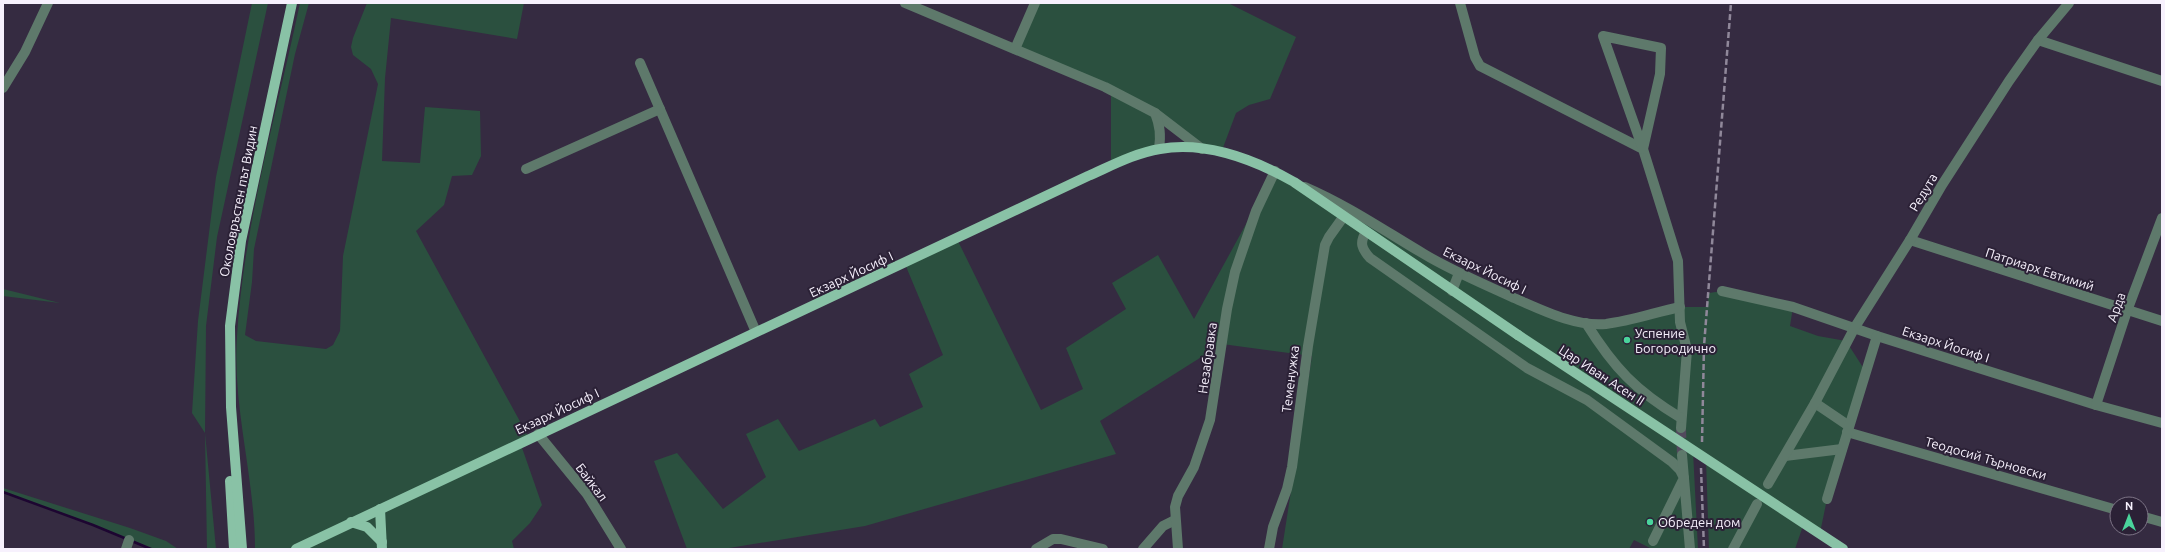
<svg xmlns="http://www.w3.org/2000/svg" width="2165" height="552" font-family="Ubuntu,sans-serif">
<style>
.green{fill:#2b503f}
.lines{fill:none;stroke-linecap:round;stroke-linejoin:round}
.stream{stroke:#1d0531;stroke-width:2.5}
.minor-tunnel{stroke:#52495d;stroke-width:10;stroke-dasharray:10 5;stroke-linecap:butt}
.minor{stroke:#5e796b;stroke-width:10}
.major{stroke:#89c2a6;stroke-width:10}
.rail{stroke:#90889a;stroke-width:2.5;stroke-dasharray:6 3;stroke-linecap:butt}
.major-bridge{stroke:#89c2a6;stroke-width:10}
.poi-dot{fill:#4ad49c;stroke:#2b2136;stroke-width:1.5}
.labels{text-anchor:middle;stroke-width:4;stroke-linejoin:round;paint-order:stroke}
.street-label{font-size:13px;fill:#f7f1fd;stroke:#2b2136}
.poi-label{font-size:13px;fill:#f7f1fd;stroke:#2b2136;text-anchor:start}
</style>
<rect width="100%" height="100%" fill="#352b41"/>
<g class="green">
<polygon points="252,3 268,3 217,237 206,326 205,433 216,549 207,549 205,433 192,413 198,321 216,177"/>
<path d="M300 3H309L295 54 254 249 252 282 245 335 256 341 326 349 333 345 340 331 343 256 378 84 371 69 353 55 351 47 353 38 367 3H524L517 39 391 18 385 78 382 161 420 163 425 107 480 111 481 156 472 175 452 176 444 205 416 231 529 438 520 442 542 505 530 523 512 541 514 549H255C255 477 232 407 237 336 244 223 277 113 300 3Z"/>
<polygon points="1036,3 1228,3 1296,37 1270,99 1249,105 1236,113 1221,153 1202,149 1155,114 1159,149 1111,166 1111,90 1015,49"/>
<polygon points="1275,171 1459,273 1586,323 1680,307 1707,307 1709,293 1722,291 1793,307 1790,326 1818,336 1846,341 1866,372 1827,499 1820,533 1804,523 1795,549 1709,549 1706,459 1693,451 1698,549 1652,549 1634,540 1629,549 1282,549 1312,356 1222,344 1100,421 1116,454 865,526 723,549 687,549 654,461 677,453 723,509 766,477 746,434 778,419 799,451 875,419 880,427 923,407 909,374 943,355 905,264 957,239 1041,410 1083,389 1066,348 1126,309 1112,283 1158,255 1194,319"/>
<polygon points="3,289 60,303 3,296"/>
<polygon points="3,488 130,528 166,541 178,549 151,549 93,525 3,492"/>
</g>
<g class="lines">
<polyline class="stream" points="3,492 93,525 151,549"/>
<polyline class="minor-tunnel" points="1681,428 1682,455"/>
<g class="minor">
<polyline points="905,3 1105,87 1155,113 1202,149"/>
<polyline points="1460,3 1475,57 1480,66 1643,149 1678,261 1680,322 1687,350 1681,428"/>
<polygon points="1603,36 1661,48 1660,74 1643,149"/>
<polyline points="2038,40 2162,81"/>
<polyline points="1015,49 1035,3"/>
<polyline points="640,63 756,332"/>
<polyline points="3,88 25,52 48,3"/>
<path d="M1155 113C1160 126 1161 135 1159 149"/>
<polyline points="526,169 660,109"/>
<path d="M1305 187C1347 205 1385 231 1424 254 1452 271 1484 284 1514 298 1542 310 1575 327 1606 324 1631 321 1656 312 1680 307"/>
<path d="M1366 232C1359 243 1362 249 1370 258L1527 368 1587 400 1672 462 1680 470 1684 478 1653 541"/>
<polyline points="1910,240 2162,321"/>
<polyline points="1452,291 1459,273"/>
<polyline points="1722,291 1793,307 1877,336 2096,405 2162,423"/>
<path d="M1586 323C1614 368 1636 391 1681 418"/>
<polyline points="1815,403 1849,426"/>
<polyline points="2096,405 2127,311 2162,218"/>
<polyline points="1847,432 2117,510"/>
<polyline points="538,434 587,494 621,549"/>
<polyline points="1682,455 1690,549"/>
<polyline points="1785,456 1842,449"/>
<polyline points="1768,484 1815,403 1855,327 1910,240 1942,185 2009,81 2038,40 2069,3"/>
<polyline points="1827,499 1877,336"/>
<polyline points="2141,516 2162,522"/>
<polyline points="126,549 129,540"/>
<polyline points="1036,549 1053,539 1061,539 1103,549"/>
<polyline points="1143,549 1163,526 1175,520"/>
<polyline points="1178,549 1175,507 1178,496 1194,467 1210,420 1227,309 1235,272 1256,211 1275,171"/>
<polyline points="1269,549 1273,527 1287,489 1292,467 1308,346 1325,245 1329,237 1344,216"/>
<polyline points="1733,549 1757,504"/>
</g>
<g class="major">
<polyline points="230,481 234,549"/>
<polyline points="380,509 382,549"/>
<polyline points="351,522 367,527 382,542"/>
<polyline points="242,549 231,407 230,326 241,241 292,3"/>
<path d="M296 549 1088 176C1111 166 1135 153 1160 149 1206 141 1255 160 1294 182L1518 335"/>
</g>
<g class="rail">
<polyline points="1702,442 1704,346 1731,3"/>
<polyline points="1701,468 1704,549"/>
</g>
<polyline class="major-bridge" points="1518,335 1843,549"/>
</g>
<g class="poi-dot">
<circle cx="1627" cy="340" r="4"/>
<circle cx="1650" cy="522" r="4"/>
</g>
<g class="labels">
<g class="street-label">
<text transform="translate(1923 192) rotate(-59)" y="5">Редута</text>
<text transform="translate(238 201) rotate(-79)" y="5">Околовръстен път Видин</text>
<text transform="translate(2040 269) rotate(18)" y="5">Патриарх Евтимий</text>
<text transform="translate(1485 270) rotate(26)" y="5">Екзарх Йосиф I</text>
<text transform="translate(851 274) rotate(-25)" y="5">Екзарх Йосиф I</text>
<text transform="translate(2116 307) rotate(-70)" y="5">Арда</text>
<text transform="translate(1946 344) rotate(18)" y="5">Екзарх Йосиф I</text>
<text transform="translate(1207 358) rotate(-82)" y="5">Незабравка</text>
<text transform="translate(1602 375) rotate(33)" y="5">Цар Иван Асен II</text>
<text transform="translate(1290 379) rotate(-83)" y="5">Теменужка</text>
<text transform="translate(557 411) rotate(-25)" y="5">Екзарх Йосиф I</text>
<text transform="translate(1986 458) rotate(16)" y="5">Теодосий Търновски</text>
<text transform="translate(592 482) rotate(53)" y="5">Байкал</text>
</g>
<g class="poi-label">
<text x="1635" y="338">Успение<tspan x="1635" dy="15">Богородично</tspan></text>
<text x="1658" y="527">Обреден дом</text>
</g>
</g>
<rect width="2165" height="552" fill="none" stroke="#f7f1fd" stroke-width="8"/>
<g transform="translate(2129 516)"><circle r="19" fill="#2b2136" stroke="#7d7486"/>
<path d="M0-3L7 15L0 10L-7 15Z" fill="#4ad49c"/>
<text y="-6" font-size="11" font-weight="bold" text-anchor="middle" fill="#f7f1fd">N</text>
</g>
</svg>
